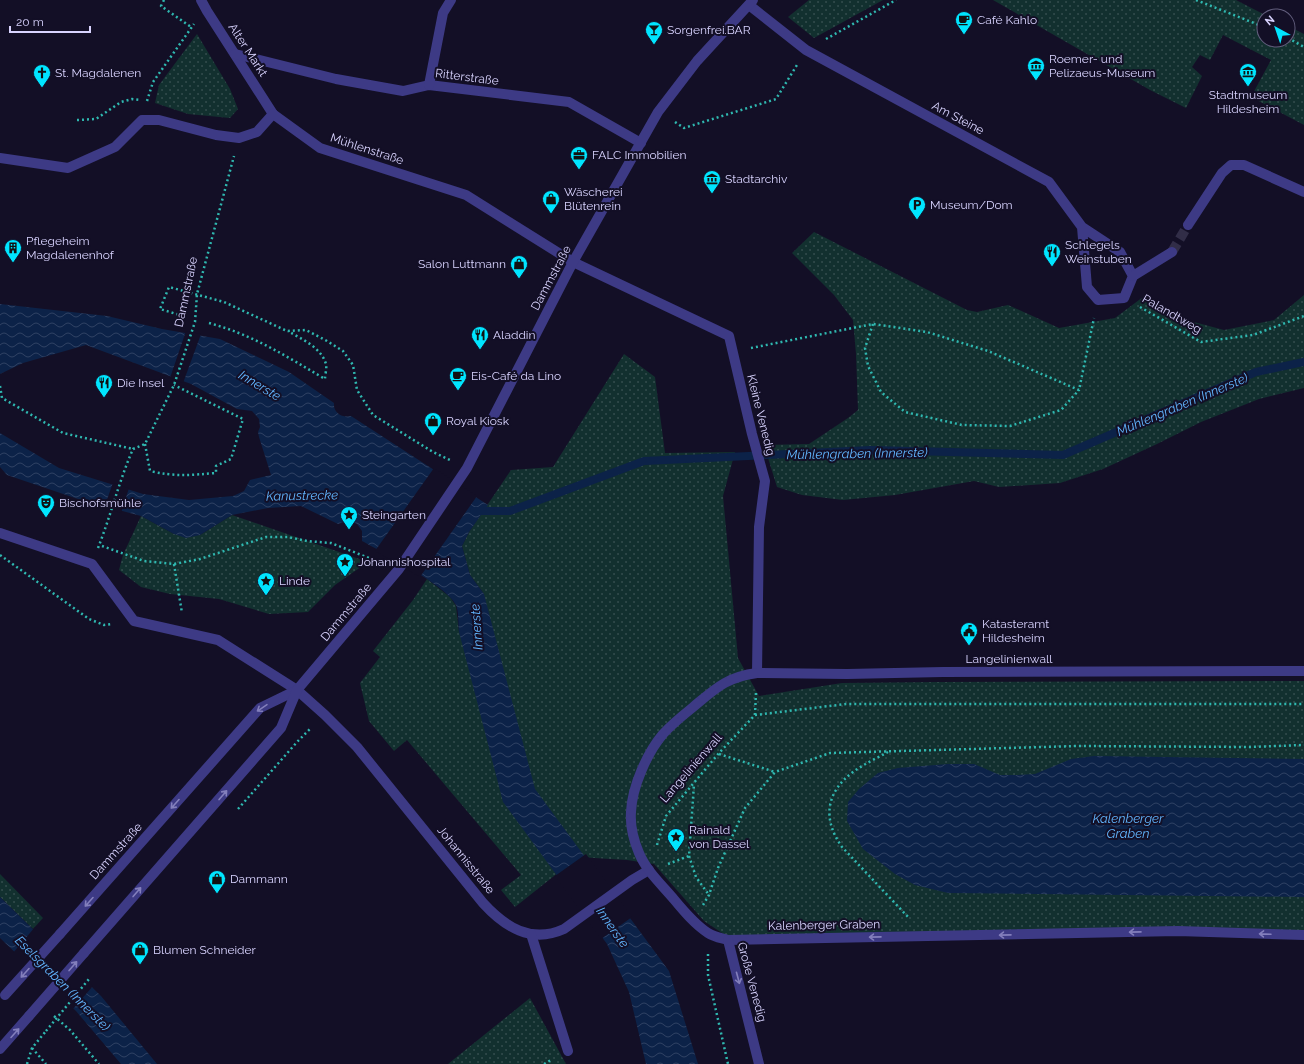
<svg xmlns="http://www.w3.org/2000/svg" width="1304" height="1064" font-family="Raleway,sans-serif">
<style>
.park{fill:url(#park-dots)}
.water{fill:url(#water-waves)}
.pier{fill:#130f26}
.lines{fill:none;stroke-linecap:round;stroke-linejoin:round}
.stream{stroke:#0c2248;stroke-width:8}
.minor-tunnel{stroke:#312d47;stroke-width:10;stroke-dasharray:10 5;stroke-linecap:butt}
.path{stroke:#2fb8b0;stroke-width:2.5;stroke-dasharray:2 3;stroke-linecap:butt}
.minor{stroke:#3d3a85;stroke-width:10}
.path-bridge{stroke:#2fb8b0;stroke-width:2.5;stroke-dasharray:2 3;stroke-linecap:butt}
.minor-bridge{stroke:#3d3a85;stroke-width:10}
.oneway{stroke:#837fbc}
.labels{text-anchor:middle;stroke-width:4;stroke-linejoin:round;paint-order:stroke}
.poi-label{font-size:12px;fill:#d9d4ff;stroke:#130f26;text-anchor:start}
.street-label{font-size:12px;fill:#d9d4ff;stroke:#130f26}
.water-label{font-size:13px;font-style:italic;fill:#62b6ff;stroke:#130f26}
</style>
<defs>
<pattern id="park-dots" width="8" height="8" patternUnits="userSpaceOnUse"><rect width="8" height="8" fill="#12302f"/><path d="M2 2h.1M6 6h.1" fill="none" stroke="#344d4e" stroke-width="1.8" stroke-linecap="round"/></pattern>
<pattern id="water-waves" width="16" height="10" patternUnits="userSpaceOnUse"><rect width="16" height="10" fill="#0c2248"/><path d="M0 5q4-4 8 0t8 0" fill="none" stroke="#2f4163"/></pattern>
</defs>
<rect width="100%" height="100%" fill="#130f26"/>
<g class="park">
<polygon points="809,0 883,0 814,38 788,17"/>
<polygon points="993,0 1236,0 1267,16 1264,16 1264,40 1288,40 1288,26 1304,34 1304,125 1251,97 1271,60 1223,35 1210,60 1200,55 1192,67 1202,76 1186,108 1150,90"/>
<polygon points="197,34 230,89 238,109 230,118 188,114 155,103 159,85"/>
<polygon points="814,232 967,310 977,312 1008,305 1059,328 1115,318 1143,297 1179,318 1224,330 1274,320 1304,295 1304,388 1259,399 1201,422 1157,444 1103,469 1060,483 999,487 974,481 895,495 843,500 802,495 777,487 764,445 809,444 848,418 858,410 856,354 853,320 834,295 792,253"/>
<polygon points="624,354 655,377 665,453 735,452 723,496 738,658 759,696 842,683 938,682 1304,681 1304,931 728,937 704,921 654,864 627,860 578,857 515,907 501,890 521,875 407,740 394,751 369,721 360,683 380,657 373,651 413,600 427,579 450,597 456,606 459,632 484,594 470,575 462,546 469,532 511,470 553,467"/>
<polygon points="232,515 368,562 335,585 308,612 269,614 219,599 170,594 141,587 119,570 123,555 141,516 174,534 200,535"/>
<polygon points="0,874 43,918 33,929 0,897"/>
<polygon points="530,998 566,1064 448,1064"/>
</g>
<g class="water">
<path d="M0 304 107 316 162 329 220 339 289 372 334 403C333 413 342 418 351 416L488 505 469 532 462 546 470 575 484 594 535 789 669 971 698 1064H646L629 992 607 944 503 802 459 632C458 624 459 612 456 605 447 586 382 552 362 541V531L357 524 353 522H344L338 524 301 506 268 508 232 515 200 535 186 538 174 534 141 516 78 499 7 475 0 467V433L59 468 143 494 189 500 233 496 244 491 250 480 271 475 259 437 258 432 260 427 259 419 252 411 237 409 191 384 86 345 23 363 0 374Z"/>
<polygon points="1094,756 1304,759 1304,897 948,893 915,885 895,874 863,849 847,821 848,802 859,789 878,773 898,768 948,764 974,764 1000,775 1017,775 1035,774 1071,759"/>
<polygon points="0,897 101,996 157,1064 121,1064 76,1011 0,938"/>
</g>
<g class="pier">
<polygon points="186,331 201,334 183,383 170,378"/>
<polygon points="434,468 477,496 420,577 375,551"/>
<polygon points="113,483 129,488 121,513 104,508"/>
<polygon points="586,854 632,917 601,939 555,876"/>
<polygon points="35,927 93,986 72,1010 13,953"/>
</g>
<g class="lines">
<polyline class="stream" points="474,511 510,511 644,461 871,450 1063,455 1256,372 1304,362"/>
<polyline class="minor-tunnel" points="1172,252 1188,225"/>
<g class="path">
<polyline points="164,0 161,6 191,27"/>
<polyline points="1196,0 1264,27"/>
<polyline points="1288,38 1304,47"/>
<polyline points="826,39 896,0"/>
<polyline points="147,101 153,82 194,24"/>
<polyline points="77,120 96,119 121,102 132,99 141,100"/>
<polyline points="675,122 684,128 776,99 797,65"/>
<polyline points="1140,307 1201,342 1253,335 1304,316"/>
<polyline points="183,316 160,309 169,287 224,302 287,331 306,330 327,341 343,351 353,365 357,390 373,415 433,452 450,460"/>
<path d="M209 323C253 335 286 356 325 379 325 375 327 368 326 364 321 347 301 339 288 331"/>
<polyline points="873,324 865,348 868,366 881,392 905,412 962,425 1010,426 1061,410 1079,390"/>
<polyline points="751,348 873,324 927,332 988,351 1079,390 1094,318"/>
<polyline points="0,386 2,398 63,433 133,449"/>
<path d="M145 444 150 471C175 477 191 475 216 473V466L231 459 243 419 174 385"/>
<polyline points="102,546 144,561 174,564 200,559 266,537 288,537 307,541 331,543 369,558 379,565"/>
<path d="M98 548C111 515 119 481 133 449L145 444 174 385 195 322 197 294 234 156"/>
<polyline points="0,555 89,619 104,625 112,624"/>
<polyline points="174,564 182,613"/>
<polyline points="755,715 756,692"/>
<path d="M888 752C877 758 864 764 853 772 826 792 822 819 842 847L909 918"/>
<polyline points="719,754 775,772"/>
<polyline points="238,809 297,742 311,728"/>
<polyline points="657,845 666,816 719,753 755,715 846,704 1304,704"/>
<polyline points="689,856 696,877 709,895"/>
<polyline points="668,864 689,856 694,784"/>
<polyline points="703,905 709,895 718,868 745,808 775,772 830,753 1078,746 1249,747 1304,745"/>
<polyline points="708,954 708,975 728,1064"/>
<polyline points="54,1016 70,1030 99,1064"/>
<polyline points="32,1048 46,1064"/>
<polyline points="27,1064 32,1048 46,1031"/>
<polyline points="544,1064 551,1060"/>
</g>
<g class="minor">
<polyline points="201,0 207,11 273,114"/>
<polyline points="749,5 806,50 1049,182 1082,227 1120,252 1133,276 1124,298 1098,300 1087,287 1082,227"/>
<polyline points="235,54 336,79 403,91 429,85 569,102 641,143"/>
<polyline points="429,85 443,13 451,0"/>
<polyline points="0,158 68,168 115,147 142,120 159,120 216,135 239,138 257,132 273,114 320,148 466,195 573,262 729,336 752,434 765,481 759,527 757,673"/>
<polyline points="1188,225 1222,173 1231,165 1244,165 1304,192"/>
<polyline points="1133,276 1172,252"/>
<path d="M0 533 92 564 134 621 218 640 297 690 325 715 357 747 483 903C505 927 531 944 564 929L632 880 649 870"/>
<path d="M1304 671 943 672 847 674 757 673C726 677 715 689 692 708 682 716 671 725 663 734 647 753 632 787 631 812 630 825 634 841 639 853 646 870 660 883 672 897 682 909 694 924 708 933 714 937 721 938 728 940L1178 931 1304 935"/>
<polyline points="60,934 260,708 297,690"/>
<polyline points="531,934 568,1051"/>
<polyline points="728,940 759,1064"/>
<polyline points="84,953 281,728 297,690 399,569 467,468 573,262 658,112 697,61 753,0"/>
<polyline points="0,1049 29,1016"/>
</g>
<polyline class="path-bridge" points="46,1031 89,979"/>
<g class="minor-bridge">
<polyline points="5,995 60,934"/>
<polyline points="29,1016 84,953"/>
</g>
</g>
<defs><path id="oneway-shaft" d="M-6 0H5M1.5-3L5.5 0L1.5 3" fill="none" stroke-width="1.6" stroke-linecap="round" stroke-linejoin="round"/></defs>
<g class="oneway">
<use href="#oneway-shaft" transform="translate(262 708) rotate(146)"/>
<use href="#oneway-shaft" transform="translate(223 795) rotate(-49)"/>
<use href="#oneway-shaft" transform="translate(175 804) rotate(132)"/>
<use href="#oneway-shaft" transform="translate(137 892) rotate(-49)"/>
<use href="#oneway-shaft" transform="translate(89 902) rotate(132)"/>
<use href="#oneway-shaft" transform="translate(1135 932) rotate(179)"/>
<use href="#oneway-shaft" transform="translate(1265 934) rotate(-178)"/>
<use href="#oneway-shaft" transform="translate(1005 935) rotate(179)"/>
<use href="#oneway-shaft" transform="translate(875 937) rotate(179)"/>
<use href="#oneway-shaft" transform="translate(73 966) rotate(-49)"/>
<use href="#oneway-shaft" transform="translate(25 973) rotate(132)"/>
<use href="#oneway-shaft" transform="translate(738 978) rotate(75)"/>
<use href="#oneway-shaft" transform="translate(15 1033) rotate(-48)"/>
</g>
<defs>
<symbol id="cafe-pin" viewBox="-11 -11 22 30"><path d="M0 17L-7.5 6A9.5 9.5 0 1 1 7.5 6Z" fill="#00e5ff" stroke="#130f26"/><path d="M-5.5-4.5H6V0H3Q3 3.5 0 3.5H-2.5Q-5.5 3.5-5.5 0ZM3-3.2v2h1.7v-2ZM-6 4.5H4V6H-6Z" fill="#111"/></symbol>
<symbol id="bar-pin" viewBox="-11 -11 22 30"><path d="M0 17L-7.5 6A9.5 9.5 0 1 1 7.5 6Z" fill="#00e5ff" stroke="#130f26"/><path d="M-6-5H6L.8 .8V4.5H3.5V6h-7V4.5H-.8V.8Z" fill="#111"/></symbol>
<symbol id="museum-pin" viewBox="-11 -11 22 30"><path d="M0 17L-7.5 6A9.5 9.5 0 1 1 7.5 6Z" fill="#00e5ff" stroke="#130f26"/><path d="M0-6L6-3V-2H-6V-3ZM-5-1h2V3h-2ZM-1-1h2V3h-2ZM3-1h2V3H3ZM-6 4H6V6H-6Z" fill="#111"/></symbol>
<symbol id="church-pin" viewBox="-11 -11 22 30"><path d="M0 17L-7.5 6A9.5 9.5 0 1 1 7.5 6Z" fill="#00e5ff" stroke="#130f26"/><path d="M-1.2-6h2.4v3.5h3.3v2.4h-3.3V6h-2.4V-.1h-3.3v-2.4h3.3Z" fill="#111"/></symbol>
<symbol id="office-pin" viewBox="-11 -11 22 30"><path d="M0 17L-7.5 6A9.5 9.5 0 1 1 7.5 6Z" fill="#00e5ff" stroke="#130f26"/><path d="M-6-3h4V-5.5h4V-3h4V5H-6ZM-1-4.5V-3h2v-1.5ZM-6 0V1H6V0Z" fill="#111"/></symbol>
<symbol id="shop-pin" viewBox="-11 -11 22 30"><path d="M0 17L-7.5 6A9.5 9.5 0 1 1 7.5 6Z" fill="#00e5ff" stroke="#130f26"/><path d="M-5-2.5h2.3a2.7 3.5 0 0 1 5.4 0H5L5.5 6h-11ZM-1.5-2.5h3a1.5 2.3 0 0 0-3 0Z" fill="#111"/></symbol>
<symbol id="parking-pin" viewBox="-11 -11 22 30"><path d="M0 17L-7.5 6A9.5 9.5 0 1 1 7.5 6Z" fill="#00e5ff" stroke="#130f26"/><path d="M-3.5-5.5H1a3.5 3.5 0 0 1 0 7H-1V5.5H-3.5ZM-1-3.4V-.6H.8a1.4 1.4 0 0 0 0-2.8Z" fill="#111"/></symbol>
<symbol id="building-pin" viewBox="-11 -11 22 30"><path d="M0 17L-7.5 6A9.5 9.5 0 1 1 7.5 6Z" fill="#00e5ff" stroke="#130f26"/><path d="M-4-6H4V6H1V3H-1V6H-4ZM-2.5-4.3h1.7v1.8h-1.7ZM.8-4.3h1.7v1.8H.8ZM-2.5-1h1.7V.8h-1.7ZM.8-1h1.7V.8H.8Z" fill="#111"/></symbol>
<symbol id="restaurant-pin" viewBox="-11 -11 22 30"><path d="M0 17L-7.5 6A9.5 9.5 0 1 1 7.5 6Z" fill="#00e5ff" stroke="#130f26"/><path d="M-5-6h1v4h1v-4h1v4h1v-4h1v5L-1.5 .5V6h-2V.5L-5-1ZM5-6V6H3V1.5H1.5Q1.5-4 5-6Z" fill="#111"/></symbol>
<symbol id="theatre-pin" viewBox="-11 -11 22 30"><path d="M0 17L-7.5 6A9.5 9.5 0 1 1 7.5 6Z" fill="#00e5ff" stroke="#130f26"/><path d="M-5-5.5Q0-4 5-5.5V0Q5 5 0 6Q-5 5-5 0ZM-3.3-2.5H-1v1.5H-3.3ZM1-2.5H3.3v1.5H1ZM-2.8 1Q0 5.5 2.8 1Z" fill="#111"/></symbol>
<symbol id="sight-pin" viewBox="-11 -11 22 30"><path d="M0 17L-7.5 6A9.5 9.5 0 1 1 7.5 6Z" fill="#00e5ff" stroke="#130f26"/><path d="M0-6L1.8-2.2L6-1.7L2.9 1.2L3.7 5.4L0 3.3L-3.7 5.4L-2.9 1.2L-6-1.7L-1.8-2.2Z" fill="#111"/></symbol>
<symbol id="civic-pin" viewBox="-11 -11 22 30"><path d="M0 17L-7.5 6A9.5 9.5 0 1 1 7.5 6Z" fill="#00e5ff" stroke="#130f26"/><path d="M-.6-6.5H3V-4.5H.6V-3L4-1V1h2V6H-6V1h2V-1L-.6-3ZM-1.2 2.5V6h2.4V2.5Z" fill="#111"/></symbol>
</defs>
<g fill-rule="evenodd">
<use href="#cafe-pin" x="954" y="10" width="20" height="27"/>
<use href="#bar-pin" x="644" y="20" width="20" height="27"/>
<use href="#museum-pin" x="1026" y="56" width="20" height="27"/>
<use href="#museum-pin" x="1238" y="62" width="20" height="27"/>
<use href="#church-pin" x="32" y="63" width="20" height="27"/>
<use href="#office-pin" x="569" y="145" width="20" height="27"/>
<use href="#museum-pin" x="702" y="169" width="20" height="27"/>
<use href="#shop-pin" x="541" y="189" width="20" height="27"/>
<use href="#parking-pin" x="907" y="195" width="20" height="27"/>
<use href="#building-pin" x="3" y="238" width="20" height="27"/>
<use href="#restaurant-pin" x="1042" y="242" width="20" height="27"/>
<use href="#shop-pin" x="509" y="254" width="20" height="27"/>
<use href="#restaurant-pin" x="470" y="325" width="20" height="27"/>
<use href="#cafe-pin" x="448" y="366" width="20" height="27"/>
<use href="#restaurant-pin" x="94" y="373" width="20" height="27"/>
<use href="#shop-pin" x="423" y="411" width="20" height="27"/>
<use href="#theatre-pin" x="36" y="493" width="20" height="27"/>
<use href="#sight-pin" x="339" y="505" width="20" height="27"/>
<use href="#sight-pin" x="335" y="552" width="20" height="27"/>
<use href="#sight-pin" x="256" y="571" width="20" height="27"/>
<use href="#civic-pin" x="959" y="621" width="20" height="27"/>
<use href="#sight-pin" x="666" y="827" width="20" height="27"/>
<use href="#shop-pin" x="207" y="869" width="20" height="27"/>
<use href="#shop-pin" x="130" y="940" width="20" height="27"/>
</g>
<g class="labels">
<g class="poi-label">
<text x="977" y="24">Café Kahlo</text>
<text x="667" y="34">Sorgenfrei.BAR</text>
<text x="1049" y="63">Roemer- und<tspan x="1049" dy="14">Pelizaeus-Museum</tspan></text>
<text x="55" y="77">St. Magdalenen</text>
<text x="1248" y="99" text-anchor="middle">Stadtmuseum<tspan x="1248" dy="14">Hildesheim</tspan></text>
<text x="592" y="159">FALC Immobilien</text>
<text x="725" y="183">Stadtarchiv</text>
<text x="564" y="196">Wäscherei<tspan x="564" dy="14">Blütenrein</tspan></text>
<text x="930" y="209">Museum/Dom</text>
<text x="26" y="245">Pflegeheim<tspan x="26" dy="14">Magdalenenhof</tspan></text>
<text x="1065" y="249">Schlegels<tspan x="1065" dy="14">Weinstuben</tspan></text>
<text x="506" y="268" text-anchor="end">Salon Luttmann</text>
<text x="493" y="339">Aladdin</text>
<text x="471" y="380">Eis-Café da Lino</text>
<text x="117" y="387">Die Insel</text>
<text x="446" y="425">Royal Kiosk</text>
<text x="59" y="507">Bischofsmühle</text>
<text x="362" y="519">Steingarten</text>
<text x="358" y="566">Johannishospital</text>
<text x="279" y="585">Linde</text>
<text x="982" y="628">Katasteramt<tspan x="982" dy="14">Hildesheim</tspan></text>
<text x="689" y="834">Rainald<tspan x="689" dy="14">von Dassel</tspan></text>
<text x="230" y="883">Dammann</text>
<text x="153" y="954">Blumen Schneider</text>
</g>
<g class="street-label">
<text transform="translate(248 50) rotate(57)" y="4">Alter Markt</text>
<text transform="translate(467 77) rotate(7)" y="4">Ritterstraße</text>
<text transform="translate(958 118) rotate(28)" y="4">Am Steine</text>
<text transform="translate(367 149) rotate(18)" y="4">Mühlenstraße</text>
<text transform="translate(551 278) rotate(-62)" y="4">Dammstraße</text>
<text transform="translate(186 292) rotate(-78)" y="4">Dammstraße</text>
<text transform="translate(1172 314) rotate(30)" y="4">Palandtweg</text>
<text transform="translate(761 415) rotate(76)" y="4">Kleine Venedig</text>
<text transform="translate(346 612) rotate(-50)" y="4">Dammstraße</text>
<text x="1009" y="663">Langelinienwall</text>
<text transform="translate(691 768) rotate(-49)" y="4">Langelinienwall</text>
<text transform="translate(116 851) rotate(-48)" y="4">Dammstraße</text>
<text transform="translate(466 860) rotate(51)" y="4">Johannisstraße</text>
<text transform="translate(824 925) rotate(-1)" y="4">Kalenberger Graben</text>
<text transform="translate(752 982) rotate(75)" y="4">Große Venedig</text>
</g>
<g class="water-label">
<text transform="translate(260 385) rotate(31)" y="5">Innerste</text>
<text transform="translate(1182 404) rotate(-23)" y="5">Mühlengraben (Innerste)</text>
<text transform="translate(857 453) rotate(-1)" y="5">Mühlengraben (Innerste)</text>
<text transform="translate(302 495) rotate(-1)" y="5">Kanustrecke</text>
<text transform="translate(476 627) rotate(-94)" y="5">Innerste</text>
<text x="1128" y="823">Kalenberger<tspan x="1128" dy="15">Graben</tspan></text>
<text transform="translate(613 927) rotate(55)" y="5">Innerste</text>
<text transform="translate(63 983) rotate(45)" y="5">Eselsgraben (Innerste)</text>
</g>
</g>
<g transform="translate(1276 28) rotate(320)"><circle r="19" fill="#130f26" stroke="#625e7d"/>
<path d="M0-3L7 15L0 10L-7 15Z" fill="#00e5ff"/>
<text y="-6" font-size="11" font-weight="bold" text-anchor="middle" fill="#d9d4ff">N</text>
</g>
<path d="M10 26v6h80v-6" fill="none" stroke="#d9d4ff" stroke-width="2"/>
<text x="16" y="26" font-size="12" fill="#d9d4ff" stroke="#130f26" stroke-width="3" paint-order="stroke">20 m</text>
</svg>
